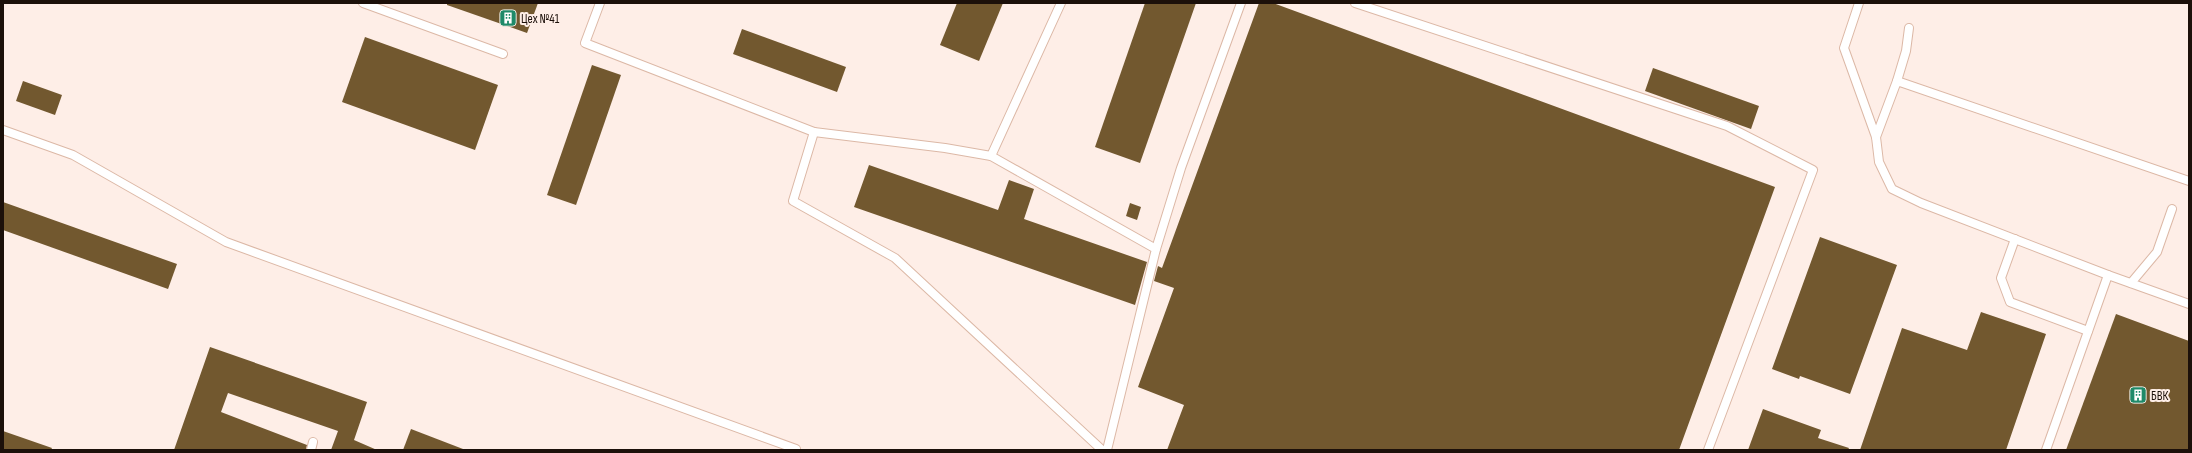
<svg xmlns="http://www.w3.org/2000/svg" width="2192" height="453" font-family="'Sofia Sans Condensed',sans-serif">
<style>
.building{fill:#72582f}
.lines{fill:none;stroke-linecap:round;stroke-linejoin:round}
.service-casing{stroke:#dcb8a6;stroke-width:10}
.service{stroke:#fff;stroke-width:8}
.labels{text-anchor:middle;stroke-width:4;stroke-linejoin:round;paint-order:stroke}
.poi-label{font-size:13px;fill:#1c100a;stroke:#feeee7;text-anchor:start}
</style>
<rect width="100%" height="100%" fill="#feeee7"/>
<g class="building">
<polygon points="447,3 538,3 527,33 447,5"/>
<polygon points="957,3 1003,3 979,61 940,45"/>
<polygon points="1145,3 1196,3 1140,163 1095,147"/>
<polygon points="1259,3 1273,3 1775,187 1679,450 1167,450 1184,405 1138,387 1174,288 1154,281 1158,266 1162,268"/>
<polygon points="742,29 846,67 837,92 733,54"/>
<polygon points="365,37 498,85 475,150 342,102"/>
<polygon points="592,65 621,75 576,205 547,195"/>
<polygon points="1653,68 1759,106 1751,129 1645,91"/>
<polygon points="23,81 62,95 55,115 16,101"/>
<polygon points="869,165 998,210 1009,180 1034,189 1024,219 1147,262 1135,305 854,207"/>
<polygon points="3,202 177,264 168,289 3,230"/>
<polygon points="1130,203 1141,207 1137,220 1126,216"/>
<polygon points="1820,237 1897,265 1850,394 1800,376 1799,379 1772,369"/>
<polygon points="1981,312 2046,334 2006,450 1860,450 1902,328 1967,350"/>
<polygon points="2116,314 2189,341 2189,450 2066,450"/>
<polygon points="210,347 367,402 354,440 377,450 331,450 338,431 228,393 221,412 307,445 306,450 174,450"/>
<polygon points="1763,409 1821,430 1818,438 1849,448 1848,450 1748,450"/>
<polygon points="411,429 463,449 463,450 403,450"/>
<polygon points="3,431 52,448 51,450 3,450"/>
</g>
<g class="lines">
<defs>
<g id="service">
<polyline points="363,3 503,54"/>
<polyline points="600,3 585,43 814,132 793,201 895,258 1102,450"/>
<polyline points="1061,3 991,156 1156,249 1107,450"/>
<polyline points="1355,3 1727,126 1813,170 1708,450"/>
<polyline points="1859,3 1844,48 1876,137 1879,162 1892,189 1921,203 2108,275"/>
<polyline points="1897,81 1906,51 1909,28"/>
<polyline points="3,130 73,155 226,242 796,449"/>
<polyline points="814,132 945,148 991,156"/>
<polyline points="1876,137 1897,81 2189,181"/>
<polyline points="2015,239 2001,278 2010,302 2088,331"/>
<polyline points="1156,249 1181,168 1241,3"/>
<polyline points="2131,283 2157,252 2172,209"/>
<polyline points="311,450 313,442"/>
<polyline points="2046,450 2108,275 2189,304"/>
</g>
</defs>
<use href="#service" class="service-casing"/>
<use href="#service" class="service"/>
</g>
<defs>
<symbol id="building-square" viewBox="-11 -11 22 22"><rect x="-9" y="-9" width="18" height="18" rx="4" fill="#1e8a69" stroke="#feeee7"/><path d="M-4-6H4V6H1V3H-1V6H-4ZM-2.5-4.3h1.7v1.8h-1.7ZM.8-4.3h1.7v1.8H.8ZM-2.5-1h1.7V.8h-1.7ZM.8-1h1.7V.8H.8Z" fill="#fff"/></symbol>
</defs>
<g fill-rule="evenodd">
<use href="#building-square" x="498" y="8" width="20" height="20"/>
<use href="#building-square" x="2128" y="385" width="20" height="20"/>
</g>
<g class="labels">
<g class="poi-label">
<text x="521" y="23">Цех №41</text>
<text x="2151" y="400">БВК</text>
</g>
</g>
<rect width="2192" height="453" fill="none" stroke="#1c100a" stroke-width="8"/>
</svg>
